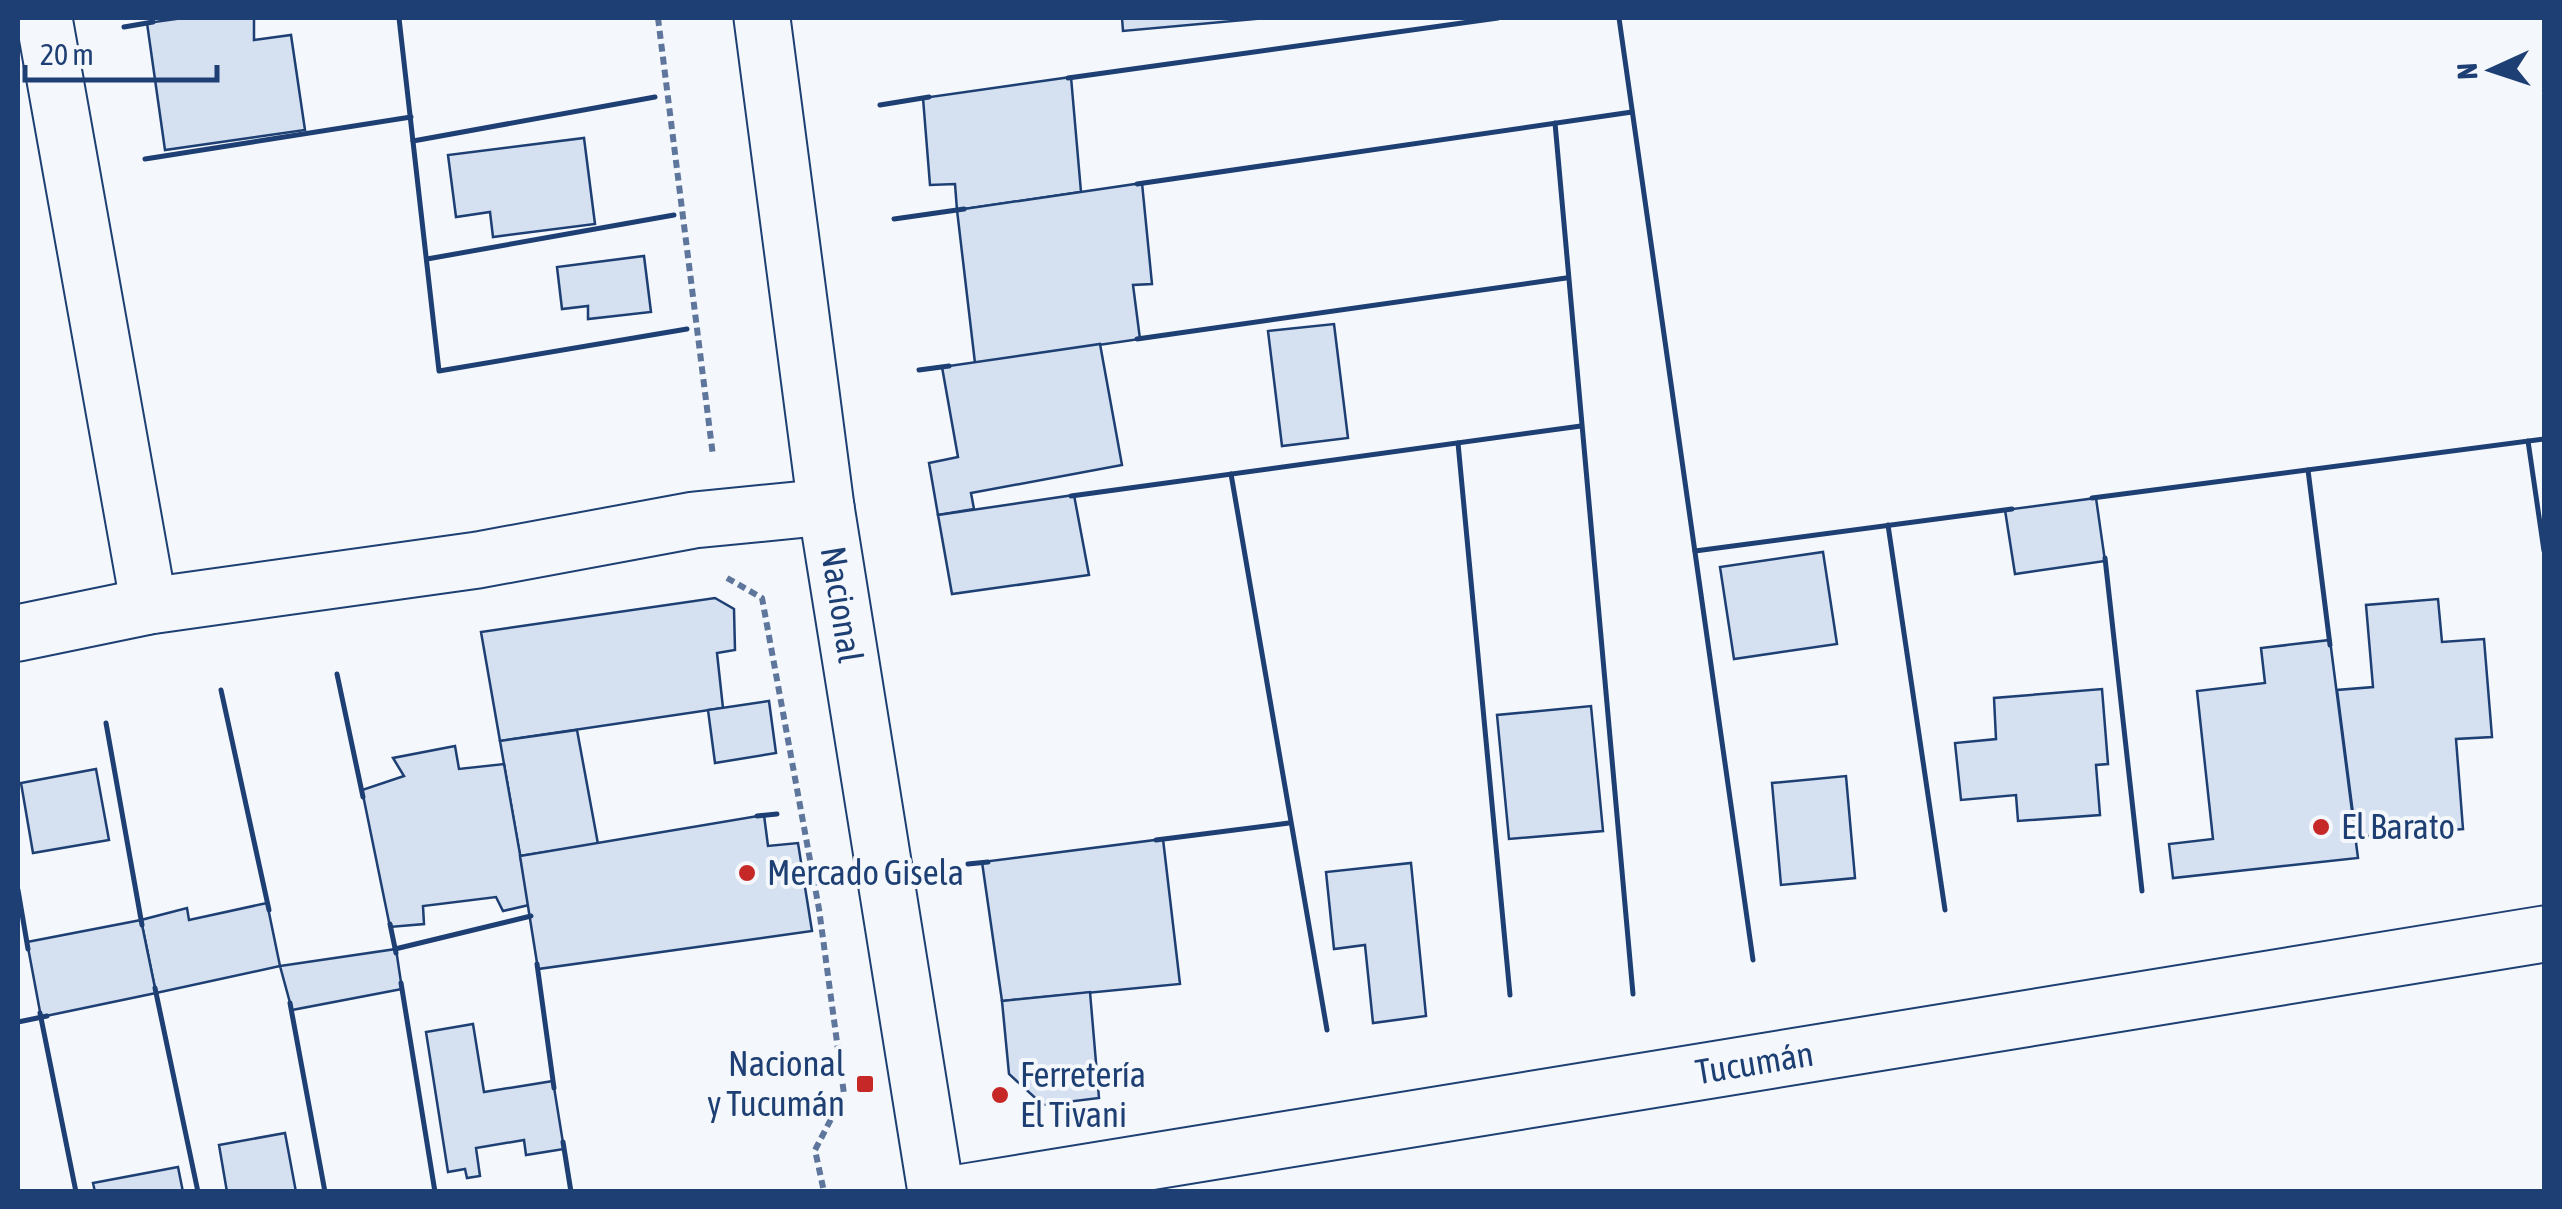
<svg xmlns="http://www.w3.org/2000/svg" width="2562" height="1209" font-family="'Asap Condensed',sans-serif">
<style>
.building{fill:#d5e0f0;stroke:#1d3f73;stroke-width:2.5}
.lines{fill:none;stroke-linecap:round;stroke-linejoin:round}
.minor-casing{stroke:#1d3f73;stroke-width:59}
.path{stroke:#5e769c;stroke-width:6;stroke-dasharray:8 5;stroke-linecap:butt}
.minor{stroke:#f4f7fb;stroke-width:55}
.wall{stroke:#1d3f73;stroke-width:5}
.poi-dot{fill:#c62828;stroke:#f4f7fb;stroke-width:4}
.labels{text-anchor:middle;stroke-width:8;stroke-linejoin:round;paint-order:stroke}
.street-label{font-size:35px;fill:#1d3f73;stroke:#f4f7fb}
.poi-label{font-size:35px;fill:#1d3f73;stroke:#f4f7fb;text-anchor:start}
</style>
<rect width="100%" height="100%" fill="#f4f7fb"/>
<g class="building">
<polygon points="183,18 254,18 254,40 291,35 305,130 165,150 147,23"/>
<polygon points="1122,18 1266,18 1123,31"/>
<polygon points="1071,77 1081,192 957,210 955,184 930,185 923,98"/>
<polygon points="584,138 595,224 493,237 490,212 456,217 448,155"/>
<polygon points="1142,183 1152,284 1133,285 1140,339 975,363 957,210"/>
<polygon points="644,256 651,312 588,319 588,306 562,309 557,267"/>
<polygon points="1334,324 1348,438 1282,446 1268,331"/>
<polygon points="1100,344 1122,465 971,493 974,509 938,515 929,463 958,457 942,367"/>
<polygon points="1074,495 1089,575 952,594 938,515"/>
<polygon points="2096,498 2105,561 2015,574 2005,510"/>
<polygon points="1823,552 1837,644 1734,659 1720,567"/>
<polygon points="715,598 734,609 735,650 717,653 723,708 500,741 481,632"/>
<polygon points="2438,599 2442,642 2484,639 2492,737 2456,739 2463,829 2356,837 2337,690 2373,687 2366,605"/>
<polygon points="2330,640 2358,858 2173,878 2169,844 2213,839 2197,691 2265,683 2261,648"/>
<polygon points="2102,689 2108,764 2096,765 2100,815 2018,821 2016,795 1961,800 1955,743 1996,739 1994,698"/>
<polygon points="769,701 776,753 715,763 708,710"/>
<polygon points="1591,706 1603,831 1509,839 1497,715"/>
<polygon points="577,730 598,844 520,856 500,741"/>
<polygon points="455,746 459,769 504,764 529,905 503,911 496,897 423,906 424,924 390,927 362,790 404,776 393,758"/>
<polygon points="96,769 109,840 33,853 21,783"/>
<polygon points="1846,776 1855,878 1781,885 1772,783"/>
<polygon points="764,815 768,846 798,843 812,931 538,969 520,856"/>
<polygon points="1163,839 1180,984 1002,1001 982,862"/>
<polygon points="1411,863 1426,1016 1373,1023 1365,945 1334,949 1326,872"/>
<polygon points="267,903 280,966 156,993 141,920 187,908 189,920"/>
<polygon points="141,920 156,993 41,1017 27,942"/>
<polygon points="396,949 402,989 292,1010 280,966"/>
<polygon points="1090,992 1099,1098 1043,1105 1009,1074 1002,1001"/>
<polygon points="473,1024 484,1092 553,1081 564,1149 526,1155 524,1140 476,1148 480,1176 467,1178 465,1169 448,1172 426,1032"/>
<polygon points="285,1133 296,1192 227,1192 219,1145"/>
<polygon points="178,1167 183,1192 95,1192 93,1183"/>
</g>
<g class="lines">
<defs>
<g id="minor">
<polyline points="44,18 149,606"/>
<path id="s1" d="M762 18 826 507 936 1192"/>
<polyline points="18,633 149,606 478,560 694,520 826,507"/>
<path id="s2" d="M965 1192 2544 934"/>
</g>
</defs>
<use href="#minor" class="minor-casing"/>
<g class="path">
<polyline points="658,18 713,456"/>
<polyline points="727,578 762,598 819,909 844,1094 815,1150 824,1192"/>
</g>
<use href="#minor" class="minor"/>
<g class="wall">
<polyline points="399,18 439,371 687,329"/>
<polyline points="1619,18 1753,960"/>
<polyline points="124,27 153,22"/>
<polyline points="1068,78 1498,18"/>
<polyline points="880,105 929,97"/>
<polyline points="1555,123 1633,994"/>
<polyline points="413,141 655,97"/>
<polyline points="145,159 411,117"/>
<polyline points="1137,184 1632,112"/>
<polyline points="894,219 964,209"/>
<polyline points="427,259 674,215"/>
<polyline points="1137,339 1566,278"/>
<polyline points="919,370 949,366"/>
<polyline points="2528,441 2544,551"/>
<polyline points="1458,443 1510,995"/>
<polyline points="2308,470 2330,645"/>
<polyline points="1231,474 1327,1030"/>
<polyline points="1071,496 1581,426"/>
<polyline points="2092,498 2544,439"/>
<polyline points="1888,525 1945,910"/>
<polyline points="1695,551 2012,509"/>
<polyline points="2105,558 2142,891"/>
<polyline points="337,674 363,797"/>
<polyline points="221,690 269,910"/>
<polyline points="106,723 142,925"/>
<polyline points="757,816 777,814"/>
<polyline points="1156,840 1289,823"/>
<polyline points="968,864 988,862"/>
<polyline points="18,890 28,949"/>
<polyline points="390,924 396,953"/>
<polyline points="395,949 531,916"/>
<polyline points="537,964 554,1088"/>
<polyline points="401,983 435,1192"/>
<polyline points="155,988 198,1192"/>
<polyline points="290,1003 325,1192"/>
<polyline points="40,1013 76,1192"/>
<polyline points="18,1022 47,1016"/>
<polyline points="563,1142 571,1192"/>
</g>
</g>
<g class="poi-dot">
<circle cx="2321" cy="827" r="10"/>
<circle cx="747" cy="873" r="10"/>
<rect x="855" y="1074" width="20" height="20" rx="5"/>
<circle cx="1000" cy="1095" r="10"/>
</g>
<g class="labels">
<g class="street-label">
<text dy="12" stroke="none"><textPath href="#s1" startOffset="592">Nacional</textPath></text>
<text dy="12" stroke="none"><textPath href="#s2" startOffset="800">Tucumán</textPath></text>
</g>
<g class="poi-label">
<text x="2341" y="839">El Barato</text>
<text x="767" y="885">Mercado Gisela</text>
<text x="845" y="1076" text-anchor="end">Nacional<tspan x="845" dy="40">y Tucumán</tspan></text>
<text x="1020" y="1087">Ferretería<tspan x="1020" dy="40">El Tivani</tspan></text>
</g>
</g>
<rect width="2562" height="1209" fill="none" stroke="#1d3f73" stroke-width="40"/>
<g transform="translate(2492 70) rotate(267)" stroke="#f4f7fb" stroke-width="8" paint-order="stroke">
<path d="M0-8L18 38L0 25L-18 38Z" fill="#1d3f73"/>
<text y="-15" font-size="28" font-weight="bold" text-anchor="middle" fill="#1d3f73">N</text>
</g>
<path d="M25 65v15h192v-15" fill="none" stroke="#1d3f73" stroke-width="5"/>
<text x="40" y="65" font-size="30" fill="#1d3f73" stroke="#f4f7fb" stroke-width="8" paint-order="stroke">20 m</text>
</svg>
